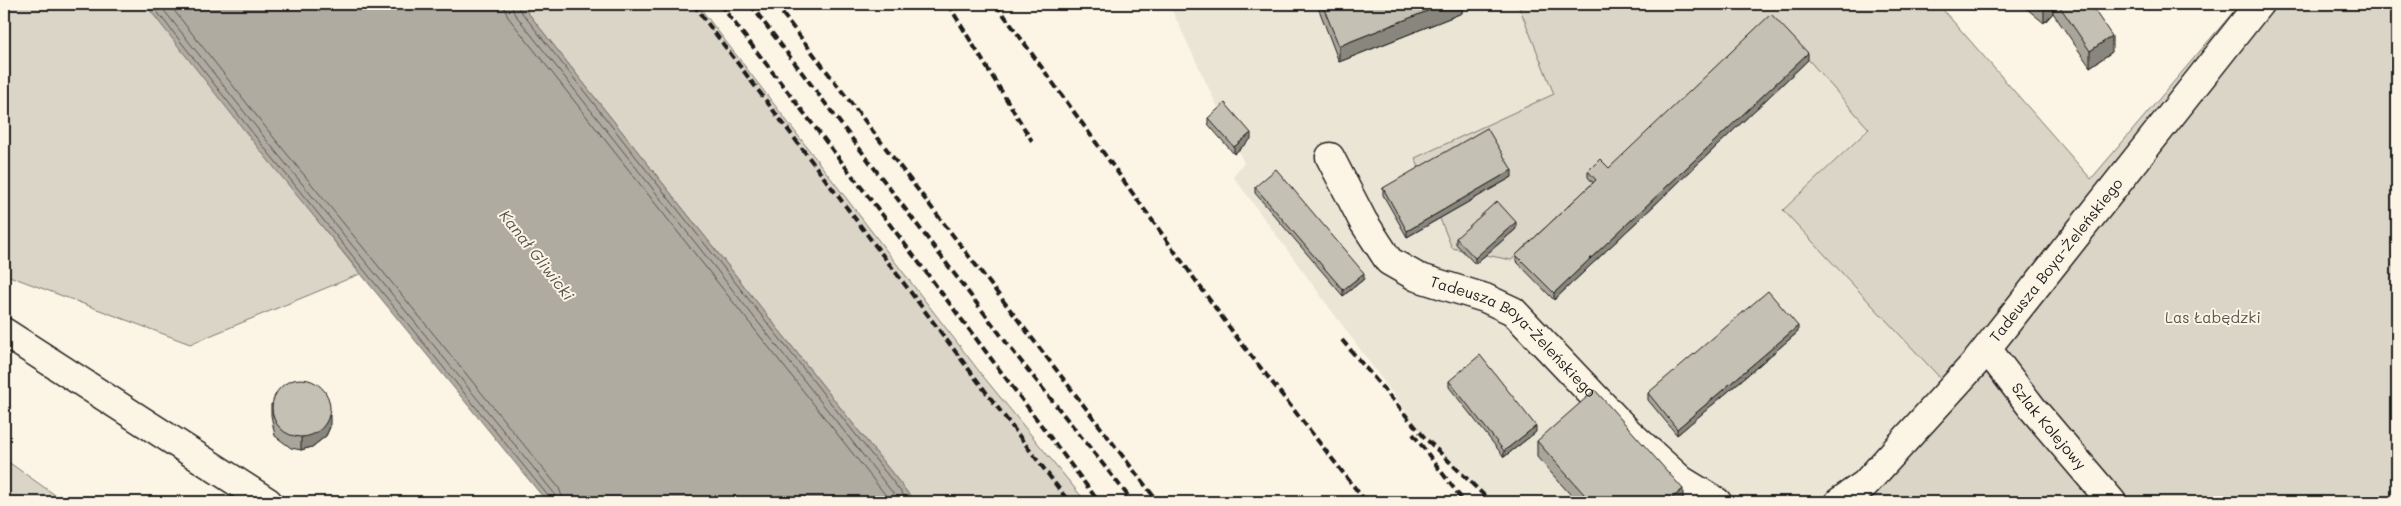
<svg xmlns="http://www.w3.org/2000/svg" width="2401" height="506" font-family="Mali,sans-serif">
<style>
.built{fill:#ebe5d6}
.green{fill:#dbd5c8;stroke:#7c7872}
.water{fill:#b0aba1;stroke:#75726c}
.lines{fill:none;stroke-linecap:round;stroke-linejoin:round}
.shore{stroke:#575551;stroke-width:1}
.minor-casing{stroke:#1c1c1c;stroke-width:31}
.minor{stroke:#fcf5e5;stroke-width:28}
.rail{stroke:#1c1c1c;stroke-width:4;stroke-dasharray:8 4;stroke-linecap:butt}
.wall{fill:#a9a59a;stroke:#1c1c1c}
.shaded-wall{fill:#89867d;stroke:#1c1c1c}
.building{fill:#c4c0b3;stroke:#1c1c1c}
.labels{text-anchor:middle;stroke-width:4;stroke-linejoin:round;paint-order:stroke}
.street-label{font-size:15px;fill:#1c1c1c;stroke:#fcf5e5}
.park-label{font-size:15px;fill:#555450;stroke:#fcf5e5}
.water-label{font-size:16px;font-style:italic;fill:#575551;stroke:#fcf5e5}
</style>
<rect width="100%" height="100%" fill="#fcf5e5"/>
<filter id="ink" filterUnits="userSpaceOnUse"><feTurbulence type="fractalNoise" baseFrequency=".02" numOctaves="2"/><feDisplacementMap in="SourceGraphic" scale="10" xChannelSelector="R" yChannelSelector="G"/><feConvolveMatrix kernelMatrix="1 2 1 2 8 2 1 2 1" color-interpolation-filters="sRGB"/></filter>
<g filter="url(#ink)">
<polygon class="built" points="1169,4 1518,4 1554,94 1786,33 1869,129 1783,210 1959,398 1854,502 1491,502 1425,438 1233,176 1244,163"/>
<g class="green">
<polygon points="4,4 146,4 360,274 190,344 4,274"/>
<polygon points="521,4 697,4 982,375 1086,502 915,502"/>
<polygon points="1518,4 1938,4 2091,179 2240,4 2397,4 2397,502 1854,502 1959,398 1783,210 1869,129 1786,34 1511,260 1452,248 1415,158 1554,94"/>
<polygon points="4,459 65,502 4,502"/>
</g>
<polygon class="water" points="145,4 521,4 915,502 547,502 259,149"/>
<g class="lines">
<g class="shore">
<polyline points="151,4 263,146 549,497 550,502"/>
<polyline points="159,4 268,142 554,493 556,502"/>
<polyline points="169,4 274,138 559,488 564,502"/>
<polyline points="503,4 508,17 891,502"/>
<polyline points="511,4 514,13 900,502"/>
<polyline points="517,4 519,9 909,502"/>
</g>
<defs>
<g id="minor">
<path id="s1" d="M1330 157 1363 221 1389 261 1417 277 1485 298 1513 311 1629 433 1681 480 1717 502"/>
<polyline points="4,332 268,502"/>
<path id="s2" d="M1987 349 2033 409 2112 502"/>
<path id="s3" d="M1839 502 1865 484 1976 362 2259 4"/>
</g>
</defs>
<use href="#minor" class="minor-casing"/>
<use href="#minor" class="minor"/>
<g class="rail">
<polyline points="693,4 1069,502"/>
<polyline points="720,4 898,235 1099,502"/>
<polyline points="750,4 1012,350 1133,502"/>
<polyline points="775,4 1158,502"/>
<polyline points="948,4 1032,141"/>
<polyline points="996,4 1235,335 1366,502"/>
<polyline points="1342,340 1425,438 1491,502"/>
<polyline points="1413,434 1464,502"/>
</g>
</g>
<g class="wall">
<polygon points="1318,4 1462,4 1462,13 1339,62 1318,7"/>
<polygon points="2021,4 2090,4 2112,52 2090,67 2053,13 2044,23"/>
<polygon points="1808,60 1554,300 1516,261 1516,255 1593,183 1588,177 1588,171 1609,168"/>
<polygon points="1208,118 1251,139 1234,154 1208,124"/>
<polygon points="1512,177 1407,237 1383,195 1383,188"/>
<polygon points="1255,187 1364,279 1343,296 1255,193"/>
<polygon points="1516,229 1475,264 1456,244 1456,238"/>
<polygon points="1798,332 1677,435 1648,400 1648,393"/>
<polygon points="1449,381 1536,432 1504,457 1449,387"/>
<polygon points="271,404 330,427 326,436 312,447 301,450 291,448 275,436 271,415"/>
<polygon points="1537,441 1683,502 1577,502 1537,457"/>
</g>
<g class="shaded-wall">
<polygon points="1445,4 1462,4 1462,13 1339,62 1339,46"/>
<polygon points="2047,4 2053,4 2053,13 2044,23 2044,7"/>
<polygon points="2112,36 2112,52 2090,67 2090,51"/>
<polygon points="1808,53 1808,60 1554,300 1554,293"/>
<polygon points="1251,133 1251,139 1234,154 1234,147"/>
<polygon points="1512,170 1512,177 1407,237 1407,231"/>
<polygon points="1516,222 1516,229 1475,264 1475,258"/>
<polygon points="1364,273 1364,279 1343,296 1343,290"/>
<polygon points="1798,326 1798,332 1677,435 1677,429"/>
<polygon points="330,415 330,427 326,436 312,447 301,450 301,438"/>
<polygon points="1536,426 1536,432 1504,457 1504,451"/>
<polygon points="1683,489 1683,502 1667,502"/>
</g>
<g class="building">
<polygon points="1322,4 1445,4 1339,46"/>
<polygon points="2040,4 2047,4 2044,7"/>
<polygon points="2058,4 2090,4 2112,36 2090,51"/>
<polygon points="1771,14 1808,53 1554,293 1516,255 1596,180 1588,171 1600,159 1609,168"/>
<polygon points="1225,103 1251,133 1234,147 1208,118"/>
<polygon points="1487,128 1512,170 1407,231 1383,188"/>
<polygon points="1276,169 1364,273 1343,290 1255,187"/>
<polygon points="1497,201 1516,222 1475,258 1456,238"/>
<polygon points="1768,291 1798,326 1677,429 1648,393"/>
<polygon points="1480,355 1536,426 1504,451 1449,381"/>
<circle cx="301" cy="408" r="29"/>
<polygon points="1595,390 1683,489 1667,502 1591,502 1537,441"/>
</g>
</g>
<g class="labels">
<g class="street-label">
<text dy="5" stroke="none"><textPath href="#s3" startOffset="326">Tadeusza Boya-Żeleńskiego</textPath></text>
<text dy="5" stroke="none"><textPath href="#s1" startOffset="268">Tadeusza Boya-Żeleńskiego</textPath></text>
<text dy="5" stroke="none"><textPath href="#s2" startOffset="99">Szlak Kolejowy</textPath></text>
</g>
<g class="park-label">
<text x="2213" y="323">Las Łabędzki</text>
</g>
<g class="water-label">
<text transform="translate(537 255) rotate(52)" y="6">Kanał Gliwicki</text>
</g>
</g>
<rect width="2401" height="506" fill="none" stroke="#fcf5e5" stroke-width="20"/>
<rect x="10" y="10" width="2381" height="486" fill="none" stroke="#1c1c1c" stroke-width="2" filter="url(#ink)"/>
</svg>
